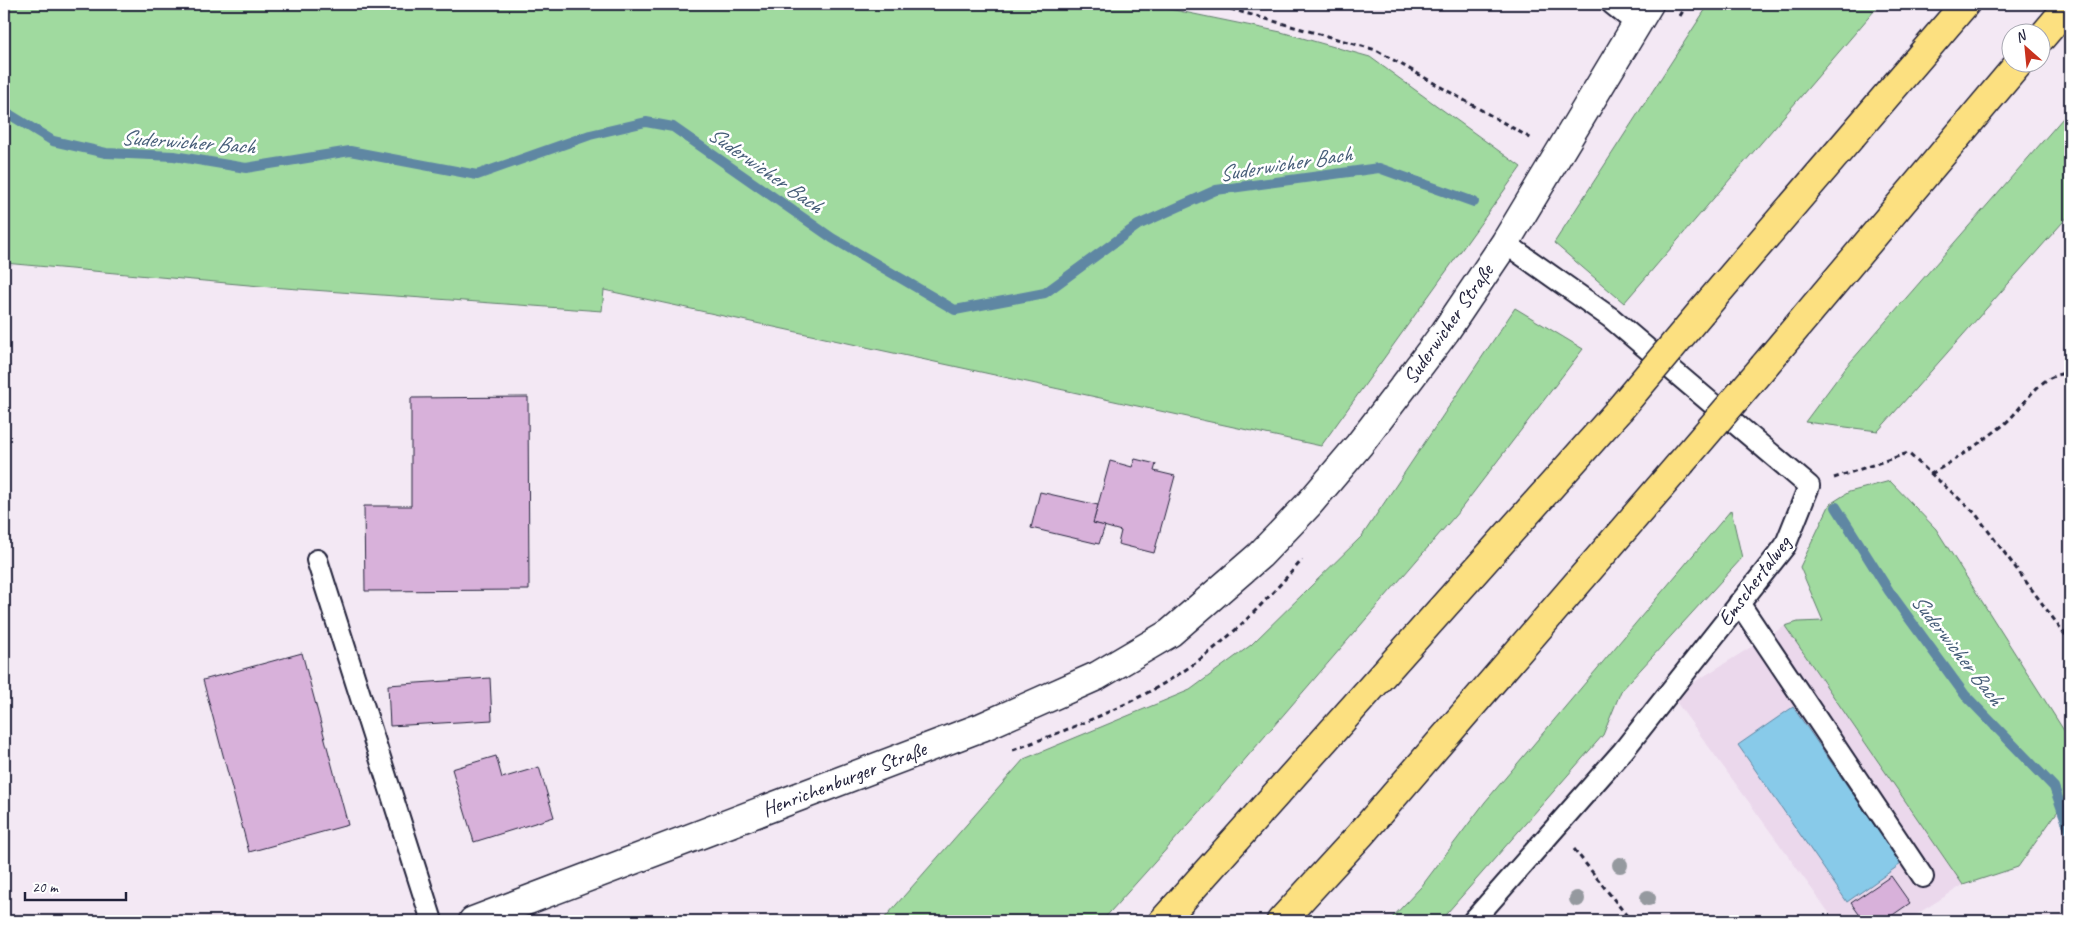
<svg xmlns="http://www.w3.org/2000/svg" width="2074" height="925" font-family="Caveat,sans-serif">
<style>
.built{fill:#ebd8ec}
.green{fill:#a0da9f;stroke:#617e6d}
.water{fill:#88cae9;stroke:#5f87a3}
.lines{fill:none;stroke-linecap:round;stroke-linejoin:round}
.stream{stroke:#5f87a3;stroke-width:10}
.building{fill:#d8b1da;stroke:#22223b}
.service-casing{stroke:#22223b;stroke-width:24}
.secondary-casing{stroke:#22223b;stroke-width:31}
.motorway-casing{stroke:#22223b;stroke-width:31}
.path{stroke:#22223b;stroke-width:3;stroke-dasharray:5 4;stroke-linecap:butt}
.service{stroke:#fff;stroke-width:20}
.secondary{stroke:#fff;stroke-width:28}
.motorway{stroke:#fce080;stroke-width:28}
.motorway-bridge-casing{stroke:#22223b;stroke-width:31;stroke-linecap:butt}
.motorway-bridge{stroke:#fce080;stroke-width:28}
.tree{fill:#95999f}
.labels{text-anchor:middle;stroke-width:5;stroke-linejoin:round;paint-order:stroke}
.street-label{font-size:21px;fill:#22223b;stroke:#fff}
.water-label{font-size:22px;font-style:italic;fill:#465d78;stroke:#fff}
</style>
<rect width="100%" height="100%" fill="#f3e8f4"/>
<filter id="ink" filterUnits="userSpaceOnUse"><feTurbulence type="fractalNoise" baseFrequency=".02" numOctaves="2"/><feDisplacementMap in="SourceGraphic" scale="10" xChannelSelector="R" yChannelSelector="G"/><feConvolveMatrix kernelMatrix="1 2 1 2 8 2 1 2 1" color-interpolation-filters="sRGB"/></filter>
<g filter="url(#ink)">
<polygon class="built" points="1785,626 1963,885 1906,921 1835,921 1672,696"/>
<g class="green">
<polygon points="4,4 1145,4 1281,32 1370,57 1521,167 1321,446 604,290 602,311 271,287 4,263"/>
<polygon points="1709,4 1880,4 1624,303 1554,243"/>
<polygon points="2070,110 2070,214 1878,431 1805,422 1846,367"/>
<polygon points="1515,308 1583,349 1460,510 1197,815 1102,921 882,921 1024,759 1190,690 1251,645 1362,536"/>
<polygon points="1890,481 1936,529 2070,740 2070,794 2018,867 1963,885 1785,626 1798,622 1823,621 1800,567 1830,504 1849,492"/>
<polygon points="1731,510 1742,558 1621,691 1603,735 1440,921 1389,921 1421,887 1485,802"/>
</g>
<polygon class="water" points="1793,707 1901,864 1847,902 1738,745"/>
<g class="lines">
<g class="stream">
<polyline points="4,111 53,141 106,153 174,156 246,168 350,151 477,175 590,135 646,122 673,127 832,238 955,310 1045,293 1138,225 1216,190 1379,168 1474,202"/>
<polyline points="1836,507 1889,591 1965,695 2054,787 2070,832"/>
</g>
</g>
<g class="building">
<polygon points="528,397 529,590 365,591 364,506 411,506 411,398"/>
<polygon points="1135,459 1156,464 1154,471 1175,476 1154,553 1118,544 1121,531 1093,523 1110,461 1132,467"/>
<polygon points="1040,492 1098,505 1093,523 1105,526 1099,544 1031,528"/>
<polygon points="302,653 348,825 249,852 203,680"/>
<polygon points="490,678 492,720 390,726 388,685"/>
<polygon points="496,756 502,778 539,767 554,817 474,842 452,769"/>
<polygon points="1891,876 1910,903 1884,921 1864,921 1851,903"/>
</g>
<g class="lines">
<defs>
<g id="service">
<polyline points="1612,4 1637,24"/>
<polyline points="317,560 432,921"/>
<polyline points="1739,603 1923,877"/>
<polyline points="1473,921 1623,751 1785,546 1809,486 1611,318 1505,243"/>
</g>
<polyline id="secondary" points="473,921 982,727 1097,676 1170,633 1260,555 1309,504 1359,445 1408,381 1445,332 1505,243 1649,4"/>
<g id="motorway">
<polyline points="2042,37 2070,4"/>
<polyline points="1701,312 1965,4"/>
<polyline points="1764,366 2020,62"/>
<polyline points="1163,921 1619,410"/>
<polyline points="1281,921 1360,835 1681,463"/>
</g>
</defs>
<use href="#service" class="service-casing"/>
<use href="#secondary" class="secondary-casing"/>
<use href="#motorway" class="motorway-casing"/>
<g class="path">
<polyline points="1213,4 1376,50 1532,139"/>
<polyline points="1680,16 1687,4"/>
<path d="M1931 474C1956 459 1979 444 2002 426 2025 408 2037 373 2070 373"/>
<polyline points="1834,478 1908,453 1975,513 2070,641"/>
<path d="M1013 750C1080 725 1150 699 1207 654 1242 627 1272 594 1302 560"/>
<polyline points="1574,849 1631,921"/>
</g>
<use href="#service" class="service"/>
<use href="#secondary" class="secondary"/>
<use href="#motorway" class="motorway"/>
<defs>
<g id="motorway-bridge">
<polyline points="1619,410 1701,312"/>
<polyline points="1681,463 1764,366"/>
</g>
</defs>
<use href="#motorway-bridge" class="motorway-bridge-casing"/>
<use href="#motorway-bridge" class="motorway-bridge"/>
</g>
<g class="tree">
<circle cx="1620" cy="865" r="8"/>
<circle cx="1648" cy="898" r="8"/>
<circle cx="1577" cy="899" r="8"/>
</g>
</g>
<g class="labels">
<g class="street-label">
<text transform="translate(1448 324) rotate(-55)" y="7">Suderwicher Straße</text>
<text transform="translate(1754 581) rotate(-53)" y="7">Emschertalweg</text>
<text transform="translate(844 779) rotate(-21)" y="7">Henrichenburger Straße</text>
</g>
<g class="water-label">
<text transform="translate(188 141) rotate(4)" y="8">Suderwicher Bach</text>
<text transform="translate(1285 163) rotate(-9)" y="8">Suderwicher Bach</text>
<text transform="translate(766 169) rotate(35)" y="8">Suderwicher Bach</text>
<text transform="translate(1958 649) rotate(52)" y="8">Suderwicher Bach</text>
</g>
</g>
<rect width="2074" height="925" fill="none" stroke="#fff" stroke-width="20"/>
<rect x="10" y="10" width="2054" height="905" fill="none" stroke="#22223b" stroke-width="2" filter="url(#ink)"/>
<g transform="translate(2026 48) rotate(333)"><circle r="24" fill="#ffffff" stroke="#a7a7b1"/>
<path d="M0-4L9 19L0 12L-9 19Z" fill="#c8321e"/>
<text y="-8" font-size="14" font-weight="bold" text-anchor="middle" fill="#22223b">N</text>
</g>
<path d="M25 892v8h101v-8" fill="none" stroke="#22223b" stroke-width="2.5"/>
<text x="32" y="892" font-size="15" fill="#22223b" stroke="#ffffff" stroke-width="4" paint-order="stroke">20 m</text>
</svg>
